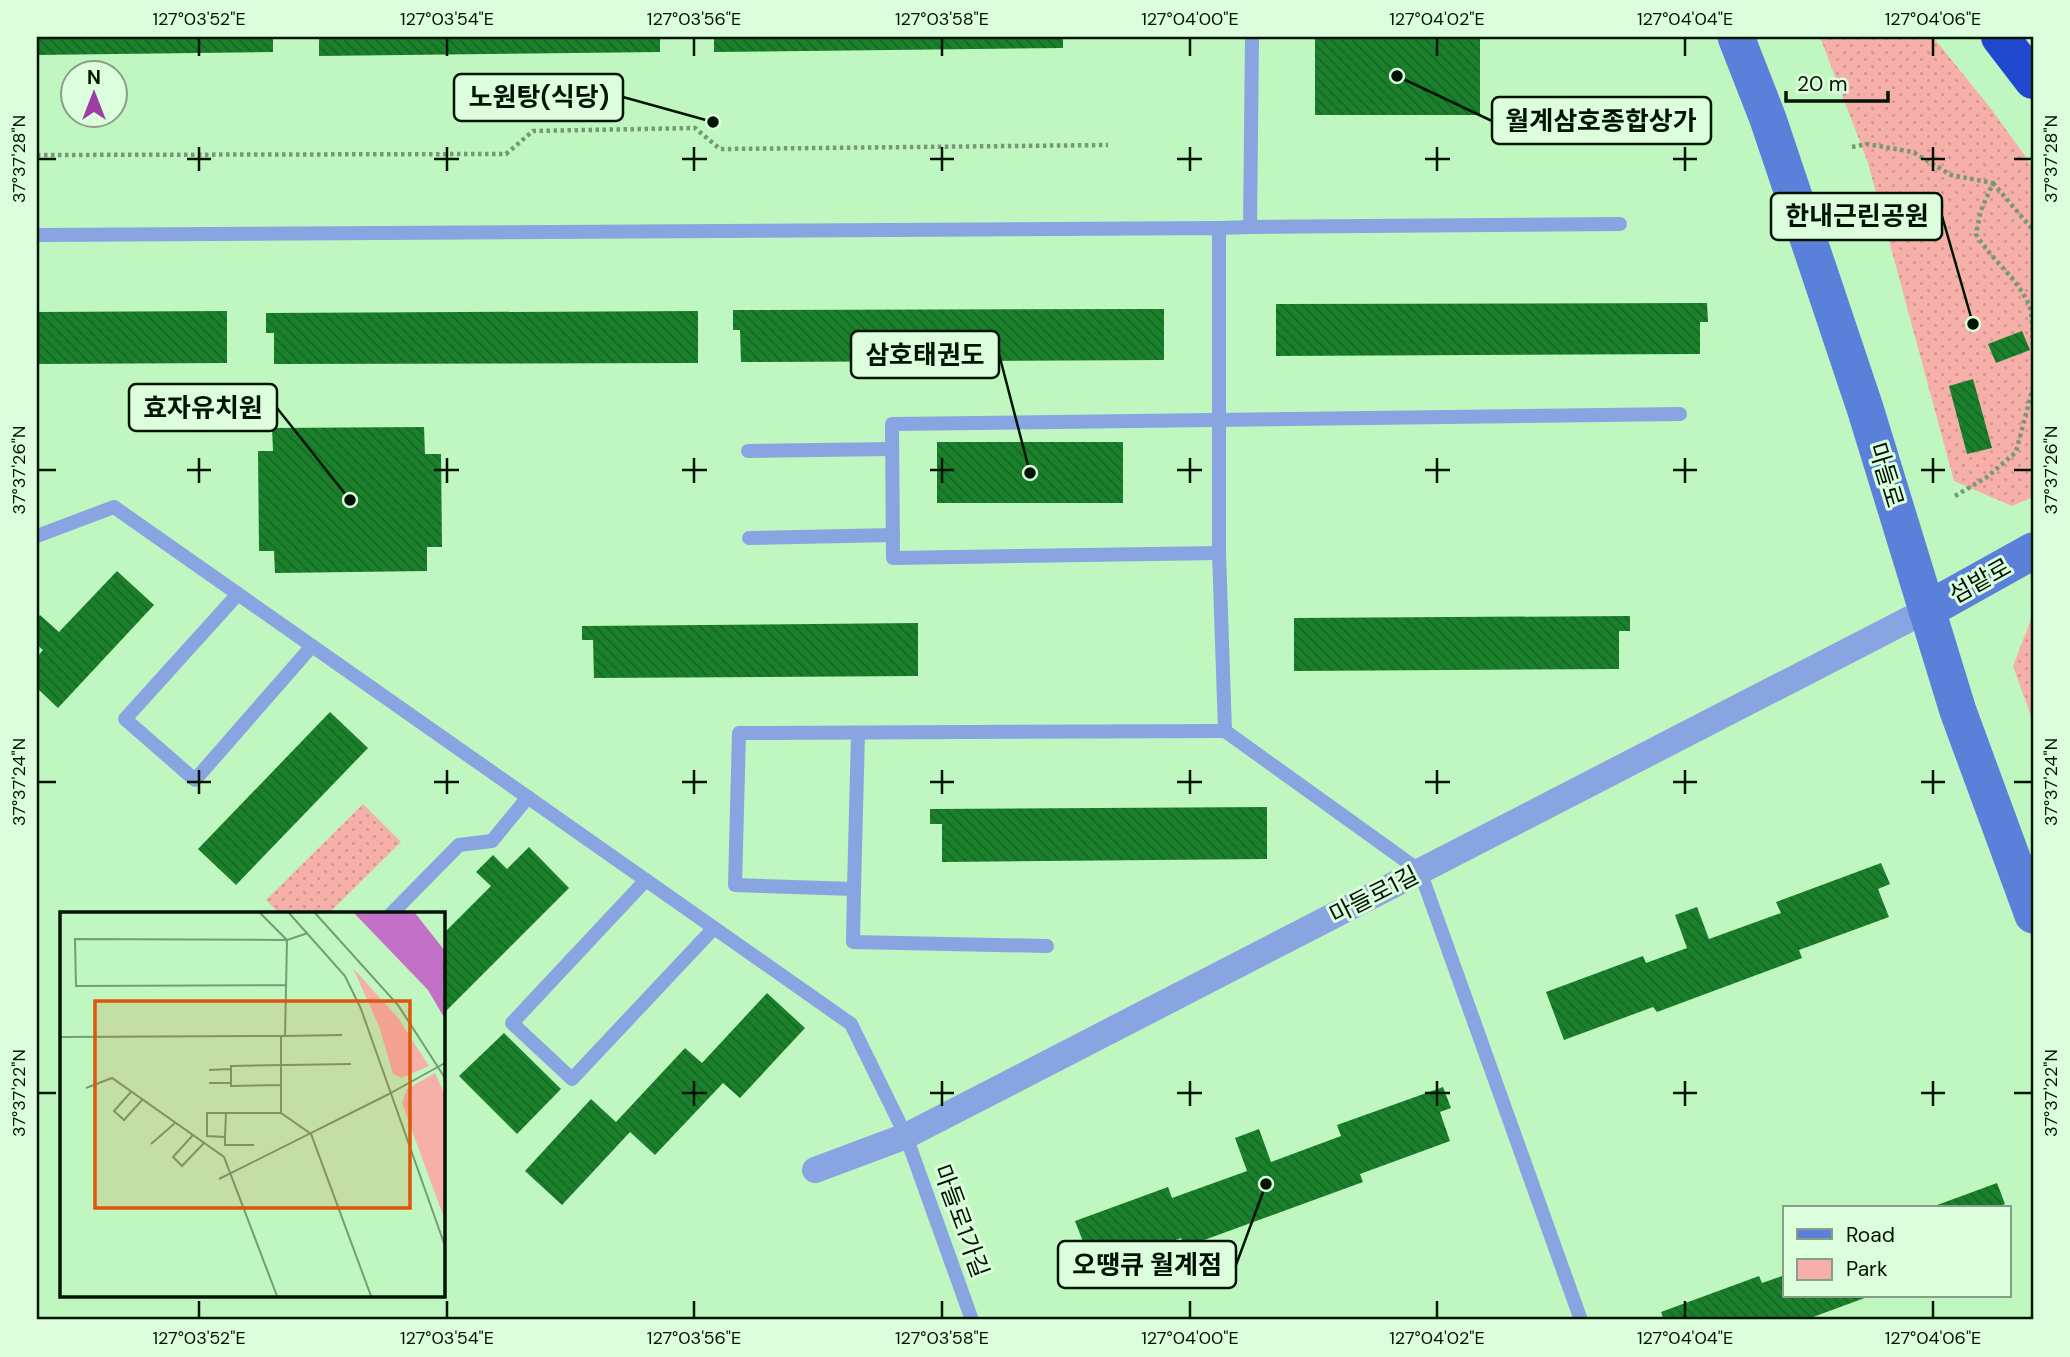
<svg xmlns="http://www.w3.org/2000/svg" width="2070" height="1357" font-family="'DM Sans','Noto Sans KR',sans-serif">
<style>
.green{fill:url(#green-dots)}
.building{fill:url(#building-back-hatch)}
.lines{fill:none;stroke-linecap:round;stroke-linejoin:round}
.path{stroke:#739a74;stroke-width:4.5;stroke-dasharray:3.5 3.5;stroke-linecap:butt}
.lane{stroke:#88a4e1;stroke-width:14}
.street{stroke:#88a4e1;stroke-width:26}
.secondary{stroke:#5a80da;stroke-width:37}
.highway{stroke:#1f48ce;stroke-width:38}
.ticks{fill:none;stroke:#021403;stroke-width:2.5}
.labels{text-anchor:middle;stroke-width:6;stroke-linejoin:round;paint-order:stroke}
.street-label{font-size:24px;fill:#021403;stroke:#ddfedd}
.inset-road{fill:none;stroke:#749c75;stroke-width:2}
.view{fill:#dc560c;fill-opacity:0.15;stroke:#dc560c;stroke-width:3.5}
.inset-edge{fill:none;stroke:#021403;stroke-width:3.5}
.leader{fill:none;stroke:#021403;stroke-width:2.5}
.callout-dot{fill:#021403;stroke:#ddfedd;stroke-width:2.5}
.callout{fill:#ddfedd;stroke:#021403;stroke-width:2.5}
.callout-label{font-size:26px;text-anchor:middle;font-weight:bold;fill:#021403}
.neatline{fill:none;stroke:#021403;stroke-width:2.5}
.ticks-label{font-size:18px;text-anchor:middle;fill:#021403}
</style>
<defs>
<pattern id="green-dots" width="8" height="8" patternUnits="userSpaceOnUse" patternTransform="scale(1.75)"><rect width="8" height="8" fill="#f7b0a9"/><path d="M2 2h.1M6 6h.1" fill="none" stroke="#d29690" stroke-width="1.8" stroke-linecap="round"/></pattern>
<pattern id="building-back-hatch" width="6" height="6" patternUnits="userSpaceOnUse" patternTransform="scale(1.75)"><rect width="6" height="6" fill="#1b802c"/><path d="M-1 5l2 2M0 0l6 6M5-1l2 2" fill="none" stroke="#166823"/></pattern>
</defs>
<rect width="100%" height="100%" fill="#c0f7c1"/>
<g class="green">
<polygon points="1820,37 1933,37 1992,110 2033,167 2033,497 2012,506 1954,481 1868,163"/>
<polygon points="2033,614 2033,722 2013,666"/>
<polygon points="363,804 401,842 328,914 280,914 266,900"/>
</g>
<g class="building">
<polygon points="37,37 273,37 273,52 37,55"/>
<polygon points="319,37 660,37 660,52 319,56"/>
<polygon points="714,37 1063,37 1063,48 714,52"/>
<rect x="1315" y="37" width="165" height="78"/>
<polygon points="1707,303 1708,322 1700,322 1700,354 1276,356 1276,304"/>
<polygon points="1164,309 1164,360 741,362 740,330 733,330 733,310"/>
<polygon points="227,311 227,363 37,364 37,312"/>
<polygon points="698,311 698,363 274,364 274,333 266,333 266,313"/>
<polygon points="2022,331 2030,350 1996,363 1988,344"/>
<polygon points="1973,379 1992,448 1967,454 1949,386"/>
<polygon points="424,427 425,454 441,454 442,547 427,547 427,571 275,573 274,551 259,551 258,451 273,451 272,428"/>
<rect x="937" y="442" width="186" height="61"/>
<polygon points="117,571 154,605 58,708 37,688 37,657 43,650 37,645 37,618 40,615 59,632"/>
<polygon points="1630,616 1630,631 1619,631 1619,669 1294,671 1294,618"/>
<polygon points="918,623 918,676 594,678 593,640 582,640 582,626"/>
<polygon points="330,712 368,748 236,885 198,849"/>
<polygon points="1267,807 1267,859 942,862 942,824 930,824 930,809"/>
<polygon points="529,847 569,888 443,1014 443,934 491,886 476,872 493,855 507,869"/>
<polygon points="1881,863 1890,884 1878,889 1889,917 1799,950 1802,958 1657,1012 1653,1007 1564,1040 1546,992 1643,956 1646,963 1687,948 1675,915 1697,907 1709,939 1781,913 1776,902"/>
<polygon points="767,993 805,1028 740,1098 723,1083 655,1155 630,1132 562,1205 525,1171 591,1099 616,1122 685,1048 702,1063"/>
<polygon points="504,1033 561,1089 517,1134 459,1076"/>
<polygon points="1443,1087 1451,1108 1440,1112 1450,1141 1360,1174 1363,1182 1185,1247 1181,1238 1094,1270 1075,1221 1168,1187 1172,1198 1247,1171 1235,1138 1259,1129 1271,1162 1341,1136 1337,1125"/>
<polygon points="1997,1183 2005,1204 1995,1208 1929,1208"/>
<polygon points="1785,1275 1785,1296 1870,1296 1805,1320 1664,1320 1661,1312 1759,1276 1762,1283"/>
</g>
<g class="lines">
<g class="path">
<path d="M1852 147 1867 144 1913 152 1951 175 1993 183 1981 210 1976 234C1991 260 2017 277 2029 305 2033 316 2032 332 2033 344"/>
<polyline points="37,155 506,154 533,131 695,128 720,149 1108,145"/>
<polyline points="1993,183 2033,230"/>
<polyline points="1955,496 1987,477 2016,452 2033,387"/>
</g>
<g class="lane">
<polyline points="1250,227 1620,224"/>
<polyline points="1219,228 1250,227 1252,37"/>
<polyline points="37,235 1219,228 1219,553 1225,731 1420,871 1581,1320"/>
<polyline points="748,451 892,449"/>
<polyline points="37,536 114,507 851,1024 906,1136 972,1320"/>
<polyline points="749,538 893,535"/>
<polyline points="1219,553 893,558 892,424 1680,414"/>
<polyline points="238,594 125,719 195,780 312,646"/>
<polyline points="646,880 512,1023 572,1079 714,928"/>
<polyline points="854,889 858,733"/>
<polyline points="391,914 459,845 492,841 528,797"/>
<polyline points="1047,946 853,942 854,889 735,885 739,733 1225,731"/>
</g>
<polyline class="street" points="815,1170 906,1136 1927,610"/>
<g class="secondary">
<polyline points="1736,37 1768,119 1865,408 1958,711 2033,915"/>
<polyline points="1927,610 2033,551"/>
</g>
<polyline class="highway" points="2000,37 2033,80"/>
</g>
<path class="ticks" d="M199 38V56M447 38V56M694 38V56M942 38V56M1190 38V56M1437 38V56M1685 38V56M1933 38V56M199 147V171M447 147V171M694 147V171M942 147V171M1190 147V171M1437 147V171M1685 147V171M1933 147V171M38 159H56M187 159H211M434 159H459M682 159H707M930 159H954M1177 159H1202M1425 159H1450M1673 159H1697M1921 159H1945M2014 159H2032M199 458V483M447 458V483M694 458V483M942 458V483M1190 458V483M1437 458V483M1685 458V483M1933 458V483M38 470H56M187 470H211M434 470H459M682 470H707M930 470H954M1177 470H1202M1425 470H1450M1673 470H1697M1921 470H1945M2014 470H2032M199 770V794M447 770V794M694 770V794M942 770V794M1190 770V794M1437 770V794M1685 770V794M1933 770V794M38 782H56M187 782H211M434 782H459M682 782H707M930 782H954M1177 782H1202M1425 782H1450M1673 782H1697M1921 782H1945M2014 782H2032M694 1081V1106M942 1081V1106M1190 1081V1106M1437 1081V1106M1685 1081V1106M1933 1081V1106M38 1093H56M682 1093H707M930 1093H954M1177 1093H1202M1425 1093H1450M1673 1093H1697M1921 1093H1945M2014 1093H2032M199 1301V1318M447 1301V1318M694 1301V1318M942 1301V1318M1190 1301V1318M1437 1301V1318M1685 1301V1318M1933 1301V1318"/>
<g class="labels">
<g class="street-label">
<text transform="translate(1886 475) rotate(73)" y="8">마들로</text>
<text transform="translate(1980 581) rotate(-29)" y="8">섬밭로</text>
<text transform="translate(1374 895) rotate(-27)" y="8">마들로1길</text>
<text transform="translate(961 1221) rotate(70)" y="8">마들로1가길</text>
</g>
</g>
<g transform="translate(60 912)">
<rect width="385" height="385" fill="#c0f7c1"/>
<path d="M293 56 338 106 369 154 341 166 333 162 319 114ZM375 161 385 183V309L342 191 347 177Z" fill="#f7b0a9"/>
<path d="M294 1H355L385 39V107L368 78Z" fill="#c371c7"/>
<path class="inset-road" d="M200 1 227 28M229 1 285 64 301 97 385 334M255 1 338 93 385 166M226 73 16 74 15 27 227 28M221 124H225L227 28 248 21M225 124 282 123M0 125 221 124V201L251 222 311 384M149 158 171 157M149 171H171M221 173 171 174V154L291 152M26 176 52 166 164 245 217 384M71 180 54 199 64 208 82 188M329 182 385 151M133 223 113 245 122 254 144 231M165 225 166 201M91 232 115 211M194 233H165V225L147 224V201H221M159 267 329 182"/>
<path class="view" d="M35 89H350V296H35Z"/>
<rect width="385" height="385" class="inset-edge"/>
</g>
<path class="leader" d="M713 122L623 97M1397 76L1492 121M1973 324L1942 216M1030 473L999 354M350 500L277 408M1266 1184L1236 1265"/>
<g class="callout-dot">
<circle cx="713" cy="122" r="7"/>
<circle cx="1397" cy="76" r="7"/>
<circle cx="1973" cy="324" r="7"/>
<circle cx="1030" cy="473" r="7"/>
<circle cx="350" cy="500" r="7"/>
<circle cx="1266" cy="1184" r="7"/>
</g>
<g class="callout">
<rect x="454" y="74" width="169" height="47" rx="7"/>
<rect x="1492" y="97" width="219" height="47" rx="7"/>
<rect x="1771" y="193" width="171" height="47" rx="7"/>
<rect x="851" y="331" width="148" height="47" rx="7"/>
<rect x="129" y="384" width="148" height="47" rx="7"/>
<rect x="1058" y="1241" width="178" height="47" rx="7"/>
</g>
<g class="callout-label">
<text x="539" y="106">노원탕(식당)</text>
<text x="1601" y="130">월계삼호종합상가</text>
<text x="1857" y="225">한내근린공원</text>
<text x="925" y="364">삼호태권도</text>
<text x="203" y="417">효자유치원</text>
<text x="1147" y="1274">오땡큐 월계점</text>
</g>
<rect width="2070" height="1357" fill="none" stroke="#ddfedd" stroke-width="77"/>
<rect x="1783" y="1206" width="228" height="91" fill="#ddfedd" stroke="#85a086" stroke-width="2"/>
<rect x="1797" y="1229" width="35" height="10" fill="#5a80da" stroke="#85a086" stroke-width="2"/>
<text x="1846" y="1242" font-size="21" fill="#021403">Road</text>
<rect x="1797" y="1259" width="35" height="21" fill="#f7b0a9" stroke="#85a086" stroke-width="2"/>
<text x="1846" y="1276" font-size="21" fill="#021403">Park</text>
<g transform="translate(94 94)"><circle r="33" fill="#ddfedd" stroke="#85a086" stroke-width="2"/>
<path d="M0-5L12 26L0 18L-12 26Z" fill="#9e3da4"/>
<text y="-10" font-size="19" font-weight="bold" text-anchor="middle" fill="#021403">N</text>
</g>
<path d="M1786 91v10h102v-10" fill="none" stroke="#021403" stroke-width="3.5"/>
<text x="1797" y="91" font-size="21" fill="#021403" stroke="#ddfedd" stroke-width="5" paint-order="stroke">20 m</text>
<rect x="38" y="38" width="1994" height="1280" class="neatline"/>
<g class="ticks-label">
<text x="199" y="25">127°03'52"E</text>
<text x="447" y="25">127°03'54"E</text>
<text x="694" y="25">127°03'56"E</text>
<text x="942" y="25">127°03'58"E</text>
<text x="1190" y="25">127°04'00"E</text>
<text x="1437" y="25">127°04'02"E</text>
<text x="1685" y="25">127°04'04"E</text>
<text x="1933" y="25">127°04'06"E</text>
<text transform="translate(19 159) rotate(-90)" y="6">37°37'28"N</text>
<text transform="translate(2051 159) rotate(-90)" y="6">37°37'28"N</text>
<text transform="translate(19 470) rotate(-90)" y="6">37°37'26"N</text>
<text transform="translate(2051 470) rotate(-90)" y="6">37°37'26"N</text>
<text transform="translate(19 782) rotate(-90)" y="6">37°37'24"N</text>
<text transform="translate(2051 782) rotate(-90)" y="6">37°37'24"N</text>
<text transform="translate(19 1093) rotate(-90)" y="6">37°37'22"N</text>
<text transform="translate(2051 1093) rotate(-90)" y="6">37°37'22"N</text>
<text x="199" y="1344">127°03'52"E</text>
<text x="447" y="1344">127°03'54"E</text>
<text x="694" y="1344">127°03'56"E</text>
<text x="942" y="1344">127°03'58"E</text>
<text x="1190" y="1344">127°04'00"E</text>
<text x="1437" y="1344">127°04'02"E</text>
<text x="1685" y="1344">127°04'04"E</text>
<text x="1933" y="1344">127°04'06"E</text>
</g>
</svg>
